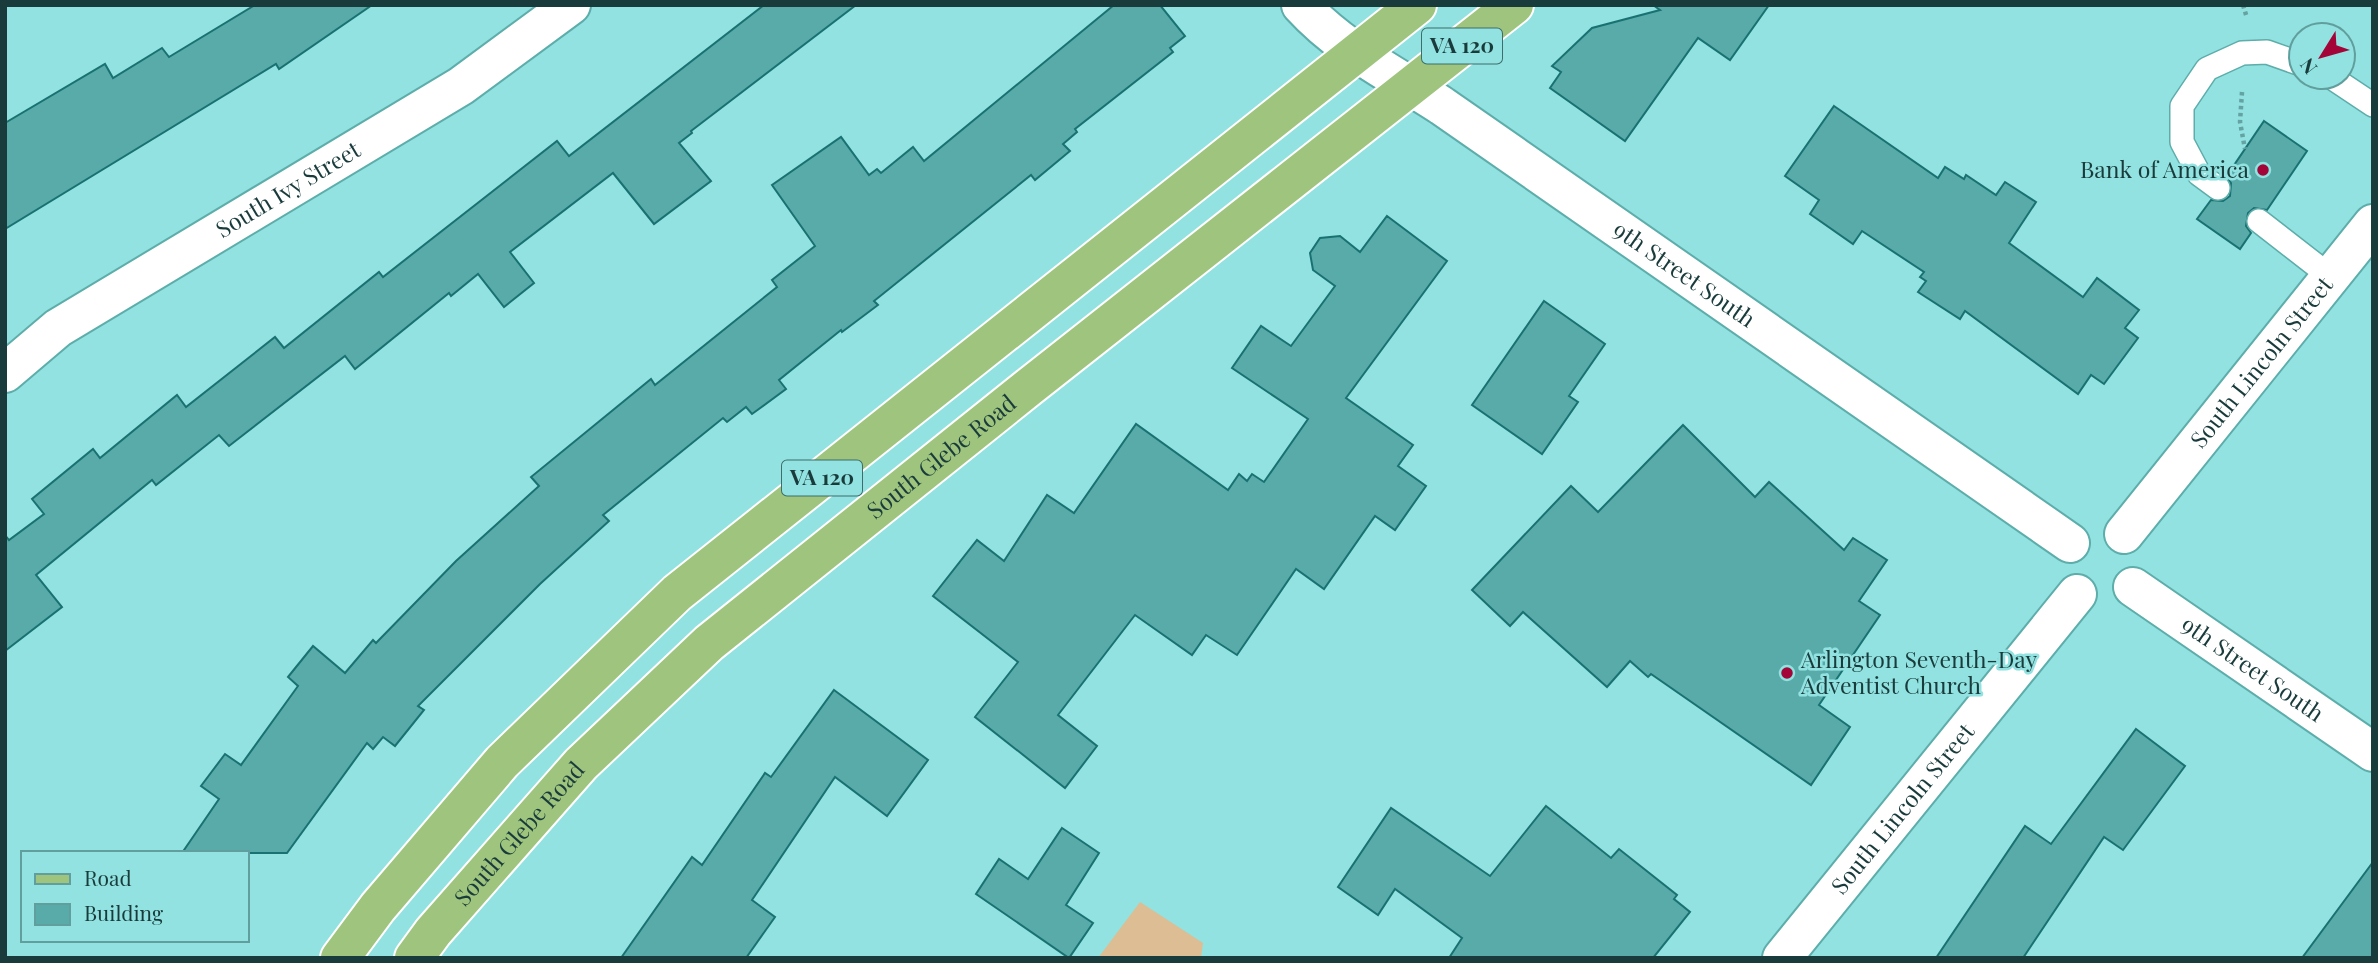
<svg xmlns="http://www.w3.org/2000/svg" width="2378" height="963" font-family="'Playfair Display',serif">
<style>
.green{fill:#ddbd94}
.building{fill:#59abaa;stroke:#197271;stroke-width:2}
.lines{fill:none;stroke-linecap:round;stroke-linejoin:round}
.lane-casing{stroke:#5dadab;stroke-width:26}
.street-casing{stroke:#5dadab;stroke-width:42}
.primary-casing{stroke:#fff;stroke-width:42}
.path{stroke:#64a3a2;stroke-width:4.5;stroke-dasharray:3.5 3.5;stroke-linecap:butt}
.lane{stroke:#fff;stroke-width:23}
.street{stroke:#fff;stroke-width:38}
.primary{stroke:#9ec47d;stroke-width:38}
.poi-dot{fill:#a30538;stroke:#91e2e0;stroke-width:2.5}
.labels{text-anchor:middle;stroke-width:5;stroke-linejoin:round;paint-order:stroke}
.shield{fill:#91e2e0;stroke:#3d6d6c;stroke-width:2}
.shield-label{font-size:21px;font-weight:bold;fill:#193b3b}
.poi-label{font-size:23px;fill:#193b3b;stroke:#91e2e0;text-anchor:end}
.street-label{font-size:23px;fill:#193b3b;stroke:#91e2e0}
</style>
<rect width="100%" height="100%" fill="#91e2e0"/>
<polygon class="green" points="1140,902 1203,943 1201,958 1098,958"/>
<g class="building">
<polygon points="255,5 372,5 279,69 276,64 5,229 5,123 105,64 113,78 162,48 169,57"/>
<polygon points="764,5 856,5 691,131 692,133 679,143 711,181 654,224 613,173 510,252 534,283 504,307 478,274 451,296 449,293 355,369 345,356 229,446 219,435 156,485 152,480 36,575 62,607 5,651 5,535 9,540 44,514 32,499 93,449 100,458 177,395 186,407 275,337 284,348 379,272 383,277 557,141 569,156"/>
<polygon points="1114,5 1160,5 1185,36 1170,48 1173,52 1075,129 1077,132 1063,144 1070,151 1035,180 1031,175 874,301 878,305 842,332 841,330 779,380 786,389 752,414 746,407 727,422 723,418 603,515 609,521 540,584 418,706 424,710 395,746 383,737 373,749 367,743 287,853 182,853 219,799 201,786 225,754 241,765 298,686 288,677 313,646 345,673 373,640 376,643 456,561 539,486 531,477 651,379 655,385 777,287 772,280 815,246 772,185 841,137 869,175 877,169 881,173 913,147 924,161"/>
<polygon points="1653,5 1769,5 1730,60 1698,38 1625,141 1550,88 1561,72 1552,66 1592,28 1660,10"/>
<polygon points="1834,106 1938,178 1945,167 1964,179 1966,175 1996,195 2005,182 2036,202 2009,243 2083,297 2097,278 2139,310 2125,328 2138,338 2104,384 2091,375 2078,394 1965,311 1960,319 1918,292 1926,281 1920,277 1924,272 1862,231 1853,244 1810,214 1819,200 1785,176"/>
<polygon points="2264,121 2307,151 2267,210 2254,208 2248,213 2246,226 2251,233 2240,249 2197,219 2211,200 2223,201 2230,196 2231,183 2226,177"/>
<polygon points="1387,216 1447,261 1346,398 1413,445 1398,466 1426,486 1395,530 1375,516 1324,589 1296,569 1237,655 1206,635 1192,655 1135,615 1058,715 1097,746 1065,788 975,717 1018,662 933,596 977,540 1004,561 1047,495 1074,513 1136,424 1228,490 1239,474 1247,481 1252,474 1264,482 1308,419 1232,368 1261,326 1291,346 1335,286 1313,270 1310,253 1320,238 1340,236 1360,252"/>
<polygon points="1544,301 1605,344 1569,396 1578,402 1542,454 1472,405"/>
<polygon points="1683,425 1755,497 1769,482 1844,550 1853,538 1887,560 1859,601 1880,615 1819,705 1850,727 1811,785 1651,674 1648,677 1630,661 1607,687 1523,612 1510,626 1472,590 1571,486 1598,512"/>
<polygon points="834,690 928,760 887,816 835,777 752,900 775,917 746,958 621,958 692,857 702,865 765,773 771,777"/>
<polygon points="2136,729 2185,766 2123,850 2104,837 2023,958 1936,958 2025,826 2051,844"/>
<polygon points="1546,806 1611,858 1619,849 1677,895 1674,899 1690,912 1653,958 1449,958 1462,938 1395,889 1378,915 1338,887 1391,808 1490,876"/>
<polygon points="1062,828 1099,853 1066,905 1093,923 1069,958 976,894 999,859 1028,879"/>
<polygon points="2373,862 2373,958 2302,958"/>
</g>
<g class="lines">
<defs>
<g id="lane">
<polyline points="2331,77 2373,105"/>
<polyline points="2218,188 2199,174 2182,142 2182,106 2207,69 2242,53 2267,52 2301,64"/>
<polyline points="2259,221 2331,277"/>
</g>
<g id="street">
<path id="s1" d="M1301 5C1341 49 1393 74 1442 106L2070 543"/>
<path id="s2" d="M5 373 58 328 461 86 571 5"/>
<path id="s3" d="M2124 534 2373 224"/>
<path id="s4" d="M2133 587 2373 752"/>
<path id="s5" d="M1782 958 2077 594"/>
</g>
<g id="primary">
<polyline points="340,958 378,907 502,762 677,593 1417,5"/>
<path id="s6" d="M414 958 433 932 581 764 709 643 1029 387 1514 5"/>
</g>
</defs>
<use href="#lane" class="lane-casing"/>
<use href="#street" class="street-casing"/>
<use href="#primary" class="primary-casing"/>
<g class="path">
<polyline points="2243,5 2247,18"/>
<polyline points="2242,92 2240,122 2245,149"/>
</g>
<use href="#lane" class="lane"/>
<use href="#street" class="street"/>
<use href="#primary" class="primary"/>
</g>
<g class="poi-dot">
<circle cx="2263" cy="170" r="7"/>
<circle cx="1787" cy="673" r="7"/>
</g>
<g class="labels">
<g class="shield">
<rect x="1422" y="28.5" width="80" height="35" rx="5"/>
<rect x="782" y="460.5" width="80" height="35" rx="5"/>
</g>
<g class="shield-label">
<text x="1462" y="53">VA 120</text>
<text x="822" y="485">VA 120</text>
</g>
<g class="poi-label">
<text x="2249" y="178">Bank of America</text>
<text x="1801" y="668" text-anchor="start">Arlington Seventh-Day<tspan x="1801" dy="26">Adventist Church</tspan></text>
</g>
<g class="street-label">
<text dy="8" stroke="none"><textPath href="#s2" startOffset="338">South Ivy Street</textPath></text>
<text dy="8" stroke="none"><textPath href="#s1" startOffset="469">9th Street South</textPath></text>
<text dy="8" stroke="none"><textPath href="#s3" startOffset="220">South Lincoln Street</textPath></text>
<text dy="8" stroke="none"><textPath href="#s6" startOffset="730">South Glebe Road</textPath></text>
<text dy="8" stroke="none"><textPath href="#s4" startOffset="145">9th Street South</textPath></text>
<text dy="8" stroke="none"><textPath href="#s5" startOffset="192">South Lincoln Street</textPath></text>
<text dy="8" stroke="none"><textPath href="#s6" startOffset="163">South Glebe Road</textPath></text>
</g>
</g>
<rect width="2378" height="963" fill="none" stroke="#193b3b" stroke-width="14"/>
<rect x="21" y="851" width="228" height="91" fill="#91e2e0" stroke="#619f9e" stroke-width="2"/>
<rect x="35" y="874" width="35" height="10" fill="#9ec47d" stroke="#619f9e" stroke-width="2"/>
<text x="84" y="886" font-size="21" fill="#193b3b">Road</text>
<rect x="35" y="904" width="35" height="21" fill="#59abaa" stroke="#619f9e" stroke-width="2"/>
<text x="84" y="921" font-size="21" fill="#193b3b">Building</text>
<g transform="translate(2322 56) rotate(233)"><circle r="33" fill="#91e2e0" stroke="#619f9e" stroke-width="2"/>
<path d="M0-5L12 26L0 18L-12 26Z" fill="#a30538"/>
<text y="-10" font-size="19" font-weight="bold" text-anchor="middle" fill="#193b3b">N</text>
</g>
</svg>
